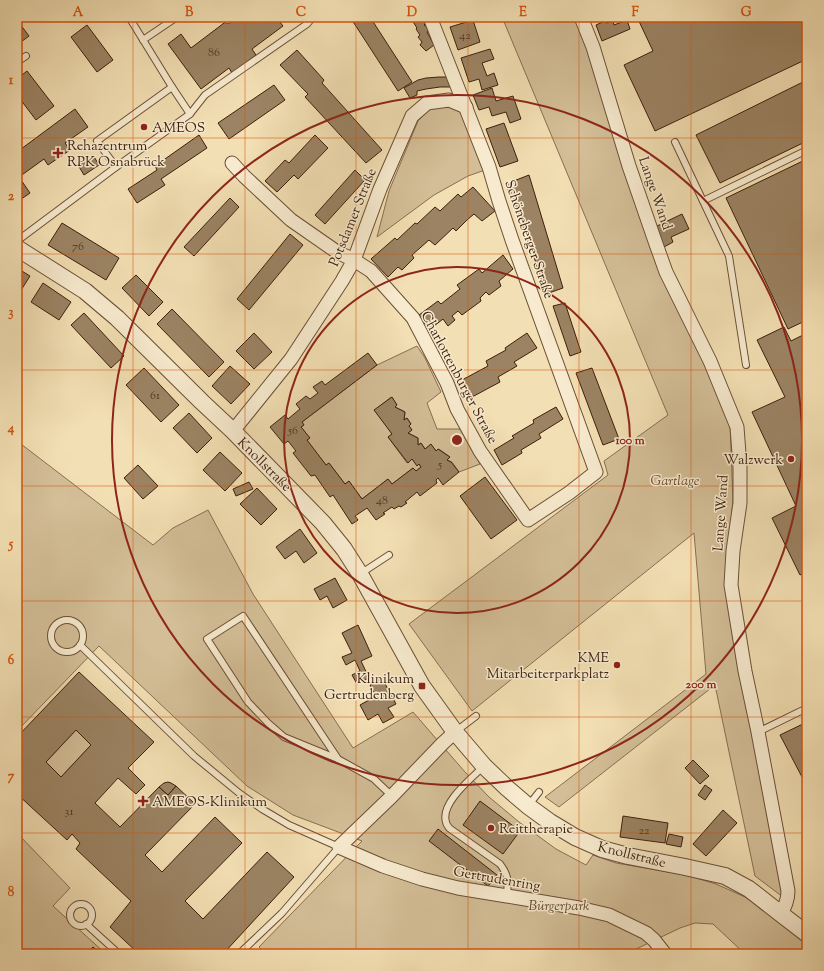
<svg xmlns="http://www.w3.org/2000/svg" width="824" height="971" font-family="'Sorts Mill Goudy',serif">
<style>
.green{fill:#d3be97;stroke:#886e52}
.building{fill:#9b8363;stroke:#3d1f0c;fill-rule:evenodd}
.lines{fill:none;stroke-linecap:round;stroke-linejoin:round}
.service-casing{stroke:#6a4f36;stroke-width:8}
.minor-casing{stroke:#6a4f36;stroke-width:15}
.tertiary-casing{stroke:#6a4f36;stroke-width:18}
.service{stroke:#f7eace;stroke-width:6}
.minor{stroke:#f7eace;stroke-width:13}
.tertiary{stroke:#f7eace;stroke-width:16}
.grid{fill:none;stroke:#d7530c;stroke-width:1;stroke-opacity:0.55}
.ring{fill:none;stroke:#8f2418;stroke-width:2}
.poi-dot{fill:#8f2418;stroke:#f7eace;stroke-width:1.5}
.labels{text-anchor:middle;stroke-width:3;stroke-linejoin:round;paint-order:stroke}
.number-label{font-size:12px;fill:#543822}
.poi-label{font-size:14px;fill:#3d1f0c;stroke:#f7eace;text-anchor:start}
.street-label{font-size:14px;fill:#3d1f0c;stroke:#f7eace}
.park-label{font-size:14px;font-style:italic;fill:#62472f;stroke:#f7eace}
.centre{fill:#8f2418;stroke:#f7eace;stroke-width:2}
.ring-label{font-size:12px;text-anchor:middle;font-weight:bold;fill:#8f2418;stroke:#f7eace;stroke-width:3;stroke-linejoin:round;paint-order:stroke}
.neatline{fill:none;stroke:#d7530c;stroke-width:1.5}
.grid-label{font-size:13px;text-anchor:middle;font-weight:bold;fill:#d7530c}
</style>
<rect width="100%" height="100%" fill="#f2dfb3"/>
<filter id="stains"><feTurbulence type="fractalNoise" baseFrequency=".005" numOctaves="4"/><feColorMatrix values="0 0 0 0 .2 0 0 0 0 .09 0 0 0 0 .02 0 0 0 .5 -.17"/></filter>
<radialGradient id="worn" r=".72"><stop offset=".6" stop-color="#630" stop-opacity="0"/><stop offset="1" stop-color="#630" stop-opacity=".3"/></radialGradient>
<g class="green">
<polygon points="502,17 575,17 596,69 658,257 730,423 733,500 726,576 783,897 755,876 715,685 559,807 545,797 706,674 694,533 472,711 409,624 608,475 604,461 668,415"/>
<polygon points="449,106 463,112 485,170 468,176 434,195 377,237 389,191 418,121 430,108"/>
<polygon points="417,346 425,358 441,392 427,403 437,429 460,429 480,464 459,472 452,462 447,460 450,457 439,449 436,451 431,445 425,449 421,443 418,445 418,438 408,433 412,430 409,426 411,424 407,418 404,420 405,412 395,407 397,405 391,397 375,410 392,434 388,437 407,463 412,459 419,464 421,467 416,471 413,468 392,484 388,479 362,499 349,481 345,484 329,463 326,465 307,440 310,438 301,427 304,425 302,422 377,365"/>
<polygon points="17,441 153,545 173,528 208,510 253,594 353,748 413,712 465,772 489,797 519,822 556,849 586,865 593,855 616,863 686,875 716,884 745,897 777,919 807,942 807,954 745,954 713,924 695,923 680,928 632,951 627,954 263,954 264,952 259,947 362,841 293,815 247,786 99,646 17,731"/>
<polygon points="76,730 91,745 61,777 46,762"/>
<polygon points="17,833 70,888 53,906 106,954 17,954"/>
</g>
<g class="building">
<polygon points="232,17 276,17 283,26 252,49 256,55 232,73 229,68 201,89 168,44 181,34 191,48"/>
<polygon points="350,17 370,17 412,82 398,91"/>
<polygon points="410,17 422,17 426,23 424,25 429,29 427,32 434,45 426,51 420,45 422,42 418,37 420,35 416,29 417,28"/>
<polygon points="637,17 802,17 807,27 807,59 655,131 624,65 653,51"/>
<polygon points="17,20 29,36 17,45"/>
<polygon points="473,20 480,42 458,50 450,27"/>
<polygon points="627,20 630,29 602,41 596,25 605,21 606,23 613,21 614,25"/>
<polygon points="87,25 113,60 97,72 71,37"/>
<polygon points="490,49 494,59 482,63 487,76 494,73 498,85 482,90 479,79 469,82 461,58"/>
<polygon points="297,50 324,80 322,83 382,150 366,163 305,97 308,94 280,65"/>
<polygon points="27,71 54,106 36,120 17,95 17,79"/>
<polygon points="439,77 451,77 450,87 440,87 426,89 417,91 417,95 410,98 404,88 418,80 426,78"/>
<polygon points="807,80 807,141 720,183 696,135"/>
<polygon points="274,85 285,100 229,139 218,123"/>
<polygon points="492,88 496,101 513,96 521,119 510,123 506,112 492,116 489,107 479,110 473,95"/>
<polygon points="75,109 88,127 65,143 70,150 48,165 44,159 19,177 30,193 17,202 17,152"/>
<polygon points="504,123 518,161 500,167 486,129"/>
<polygon points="199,135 207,148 161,179 165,185 137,203 128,189 157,170 155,166"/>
<polygon points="315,135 328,148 298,179 294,175 277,192 265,181 285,160 289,163"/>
<polygon points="93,155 99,165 84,175 78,165"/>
<polygon points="807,159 807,320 788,329 726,198"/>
<polygon points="355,170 365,180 325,224 315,215"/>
<polygon points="529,175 563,288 546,294 534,257 532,258 506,184"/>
<polygon points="473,187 495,211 482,221 474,214 467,220 456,231 453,228 435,245 429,240 412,255 414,258 402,270 398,267 388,277 371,259 395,238 397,240 415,223 417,224 435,207 440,211 458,194 461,197"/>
<polygon points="230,198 239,207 194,256 184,247"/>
<polygon points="682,214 689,229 671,237 673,242 664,247 655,227"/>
<polygon points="62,223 119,258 106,280 48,245"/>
<polygon points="290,234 303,245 249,310 237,299"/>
<polygon points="503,255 513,269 499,281 501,286 489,295 486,292 480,298 481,301 462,315 458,311 452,316 455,320 448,326 443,319 429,330 419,315 438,301 441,304 460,289 457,285 479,269 482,273"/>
<polygon points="17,268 30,276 18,295 17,295"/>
<polygon points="136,275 163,302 149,316 122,288"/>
<polygon points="43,283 71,302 59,320 31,302"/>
<polygon points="565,303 581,352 570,356 553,306"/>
<polygon points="172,309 224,362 209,377 157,324"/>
<polygon points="84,313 124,356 111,368 71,325"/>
<polygon points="784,327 791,341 807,333 807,572 800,575 772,518 796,506 752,412 785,397 757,340"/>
<polygon points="254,333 272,352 254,369 236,351"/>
<polygon points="527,333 537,348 514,362 517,366 498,377 500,382 472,397 462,380 488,366 486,361 506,350 505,348"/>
<polygon points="368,353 377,365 302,422 304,425 301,427 310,438 307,440 326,465 329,463 345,484 349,481 362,499 388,479 392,484 413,468 416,471 421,467 419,464 417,466 412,459 408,463 388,437 392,434 374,410 392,397 397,405 395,407 405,412 404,420 407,418 411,424 409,426 412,430 408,433 418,438 418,445 421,443 425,449 431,444 436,451 438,449 450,457 447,460 451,462 459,472 443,485 438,478 436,480 437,483 420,496 417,492 405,502 407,503 401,507 399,506 394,509 392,507 383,513 385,514 376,520 367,508 355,516 358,520 352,524 333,495 330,497 315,475 311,476 293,453 296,451 288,441 284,444 270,427 285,415 288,419 300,409 296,404 306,396 310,399 318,393 313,387 322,381 325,385"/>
<polygon points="230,366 250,384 231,404 212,386"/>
<polygon points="144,368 179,405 161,422 126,385"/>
<polygon points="592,368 619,439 603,445 576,373"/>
<polygon points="556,407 563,419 539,434 541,438 521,450 522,453 502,465 494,450 514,438 512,436 534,423 533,420"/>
<polygon points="189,413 212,438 197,453 173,428"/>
<polygon points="220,452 242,473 225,491 203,470"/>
<polygon points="138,465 158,486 143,499 124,478"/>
<polygon points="485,477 517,520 491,539 460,496"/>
<polygon points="249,482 253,489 236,496 233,489"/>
<polygon points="257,488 277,509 261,525 240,504"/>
<polygon points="300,529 317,553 304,563 296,551 285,559 276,547"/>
<polygon points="335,578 347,600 333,608 327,596 320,600 314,589"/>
<polygon points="358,625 372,656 361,661 369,678 357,684 352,675 360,671 355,660 346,665 342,657 352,653 342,633"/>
<path d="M79 672 154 742 128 768 145 785 136 794 118 778 95 803 120 827 159 787 168 795 176 786 195 804 145 855 162 872 215 817 242 843 185 901 203 919 267 852 294 877 223 954H139L110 927 131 901 76 849 80 843 72 834 67 840 17 794V737ZM76 730 91 745 61 777 46 762Z"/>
<polygon points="382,678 396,704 388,708 394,717 383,723 378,714 368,720 360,705 376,696 370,685"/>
<polygon points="807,722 807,775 802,777 780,735"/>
<polygon points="693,760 709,776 700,784 685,768"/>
<polygon points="168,782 171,783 176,786 168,795 159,787 164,783"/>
<polygon points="705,785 712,790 705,800 698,795"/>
<polygon points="480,801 520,831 503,854 463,825"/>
<polygon points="723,810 737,823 706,856 693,844"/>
<polygon points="623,816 668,823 665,843 620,837"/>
<polygon points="438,829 497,875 488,886 429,841"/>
<polygon points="669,834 683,837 681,847 666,844"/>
<polygon points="93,947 101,954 86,954"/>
</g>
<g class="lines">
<defs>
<g id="service">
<polyline points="129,17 172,87 190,114"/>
<polyline points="226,17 228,20"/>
<polyline points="143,40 177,17"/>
<polyline points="17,62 26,56"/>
<polyline points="675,142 729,256 746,365"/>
<polyline points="116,167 97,141 172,87"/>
<polyline points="703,201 807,150"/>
<polyline points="17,241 116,167 190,114 205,95 307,24 313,17"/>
<polyline points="360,574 389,555"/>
<circle cx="67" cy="636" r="16"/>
<polyline points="80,645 194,756 239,793 262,809 289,825 339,847 282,913 239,954"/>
<polyline points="455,732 476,716"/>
<polyline points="758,732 807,708"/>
<polyline points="338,759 243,616 207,639 248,702 268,723 284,737 338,759 374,779 392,796"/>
<path d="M484 766C472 778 440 803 446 822 446 824 448 826 449 828L500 864C509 876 508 881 507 896"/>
<polyline points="528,806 539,792"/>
<circle cx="81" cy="915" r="11"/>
<polyline points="86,924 119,954"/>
</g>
<g id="minor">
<path d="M581 17 593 47 629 166 656 244 666 272 710 361 737 427 740 467V503L733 551 731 585 745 671 758 732 788 891C788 900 785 906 781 914"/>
<polyline points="232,163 244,176 291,220 337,252 354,260 371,271 413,318 447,383 457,409 480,451 528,520 569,493 596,472 512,240 499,201 489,167 430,17"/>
<polyline points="233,431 291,359 342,281 354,260 380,189 412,116 427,103 449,100 466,107"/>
<polyline points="455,732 443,743 392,796 339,847 383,866 422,879 458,888 507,896 579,908 609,915 646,933 654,940 665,954"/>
</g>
<polyline id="tertiary" points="17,248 85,291 117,318 202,402 233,431 323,523 344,549 360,574 422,686 455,732 484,766 507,788 528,806 550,822 575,837 602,849 628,856 685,867 725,876 749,889 781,914 807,934"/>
</defs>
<use href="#service" class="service-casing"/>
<use href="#minor" class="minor-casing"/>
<use href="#tertiary" class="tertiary-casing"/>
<use href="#service" class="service"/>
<use href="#minor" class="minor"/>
<use href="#tertiary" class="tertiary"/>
</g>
<path class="grid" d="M133 17V954M245 17V954M356 17V954M468 17V954M579 17V954M691 17V954M17 138H807M17 254H807M17 370H807M17 486H807M17 601H807M17 717H807M17 833H807"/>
<g class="ring">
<circle cx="457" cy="440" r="173"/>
<circle cx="457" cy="440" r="345"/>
</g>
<g class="poi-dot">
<circle cx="144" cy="127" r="4"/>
<path d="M56 147h4v4h4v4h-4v4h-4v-4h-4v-4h4z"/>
<circle cx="791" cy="459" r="4"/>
<circle cx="617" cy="665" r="4"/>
<rect x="418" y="682" width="8" height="8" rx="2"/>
<path d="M141 795h4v4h4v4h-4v4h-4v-4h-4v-4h4z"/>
<circle cx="491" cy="828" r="4"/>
</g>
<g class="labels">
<g class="number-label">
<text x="465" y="39">42</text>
<text x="214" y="56">86</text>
<text x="78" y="250">76</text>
<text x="155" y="399">61</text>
<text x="293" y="434">56</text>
<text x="440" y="468">5</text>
<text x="382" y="504">48</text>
<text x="69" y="815">31</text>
<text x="644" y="834">22</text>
</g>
<g class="poi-label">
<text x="152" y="132">AMEOS</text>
<text x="67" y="150">Rehazentrum<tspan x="67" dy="16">RPK Osnabrück</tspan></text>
<text x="783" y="464" text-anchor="end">Walzwerk</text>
<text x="609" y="662" text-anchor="end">KME<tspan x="609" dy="16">Mitarbeiterparkplatz</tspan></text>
<text x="414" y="683" text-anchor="end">Klinikum<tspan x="414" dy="16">Gertrudenberg</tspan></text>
<text x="152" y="806">AMEOS-Klinikum</text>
<text x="499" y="833">Reittherapie</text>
</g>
<g class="street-label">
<text transform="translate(656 193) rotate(71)" y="5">Lange Wand</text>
<text transform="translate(352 217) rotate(-68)" y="5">Potsdamer Straße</text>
<text transform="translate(530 239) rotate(71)" y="5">Schöneberger Straße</text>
<text transform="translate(460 377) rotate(62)" y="5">Charlottenburger Straße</text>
<text transform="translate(265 464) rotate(45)" y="5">Knollstraße</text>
<text transform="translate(720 513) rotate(-86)" y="5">Lange Wand</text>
<text transform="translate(632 854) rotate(14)" y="5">Knollstraße</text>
<text transform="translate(497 878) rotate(10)" y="5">Gertrudenring</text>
</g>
<g class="park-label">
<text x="675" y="485">Gartlage</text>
<text x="559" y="910">Bürgerpark</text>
</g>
</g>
<circle cx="457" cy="440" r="6" class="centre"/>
<g class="ring-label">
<text x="630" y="444">100 m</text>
<text x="701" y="688">200 m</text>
</g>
<rect width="824" height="971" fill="none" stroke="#f2dfb3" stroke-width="44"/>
<rect x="22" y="22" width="780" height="927" class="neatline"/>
<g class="grid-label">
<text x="78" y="16">A</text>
<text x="189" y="16">B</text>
<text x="301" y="16">C</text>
<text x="412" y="16">D</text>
<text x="523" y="16">E</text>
<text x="635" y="16">F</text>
<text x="746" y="16">G</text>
<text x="11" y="84">1</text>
<text x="11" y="200">2</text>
<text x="11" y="316">3</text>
<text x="11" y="432">4</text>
<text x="11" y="548">5</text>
<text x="11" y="664">6</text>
<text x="11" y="780">7</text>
<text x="11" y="896">8</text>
</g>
<rect width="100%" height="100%" filter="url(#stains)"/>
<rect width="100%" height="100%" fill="url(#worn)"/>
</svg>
